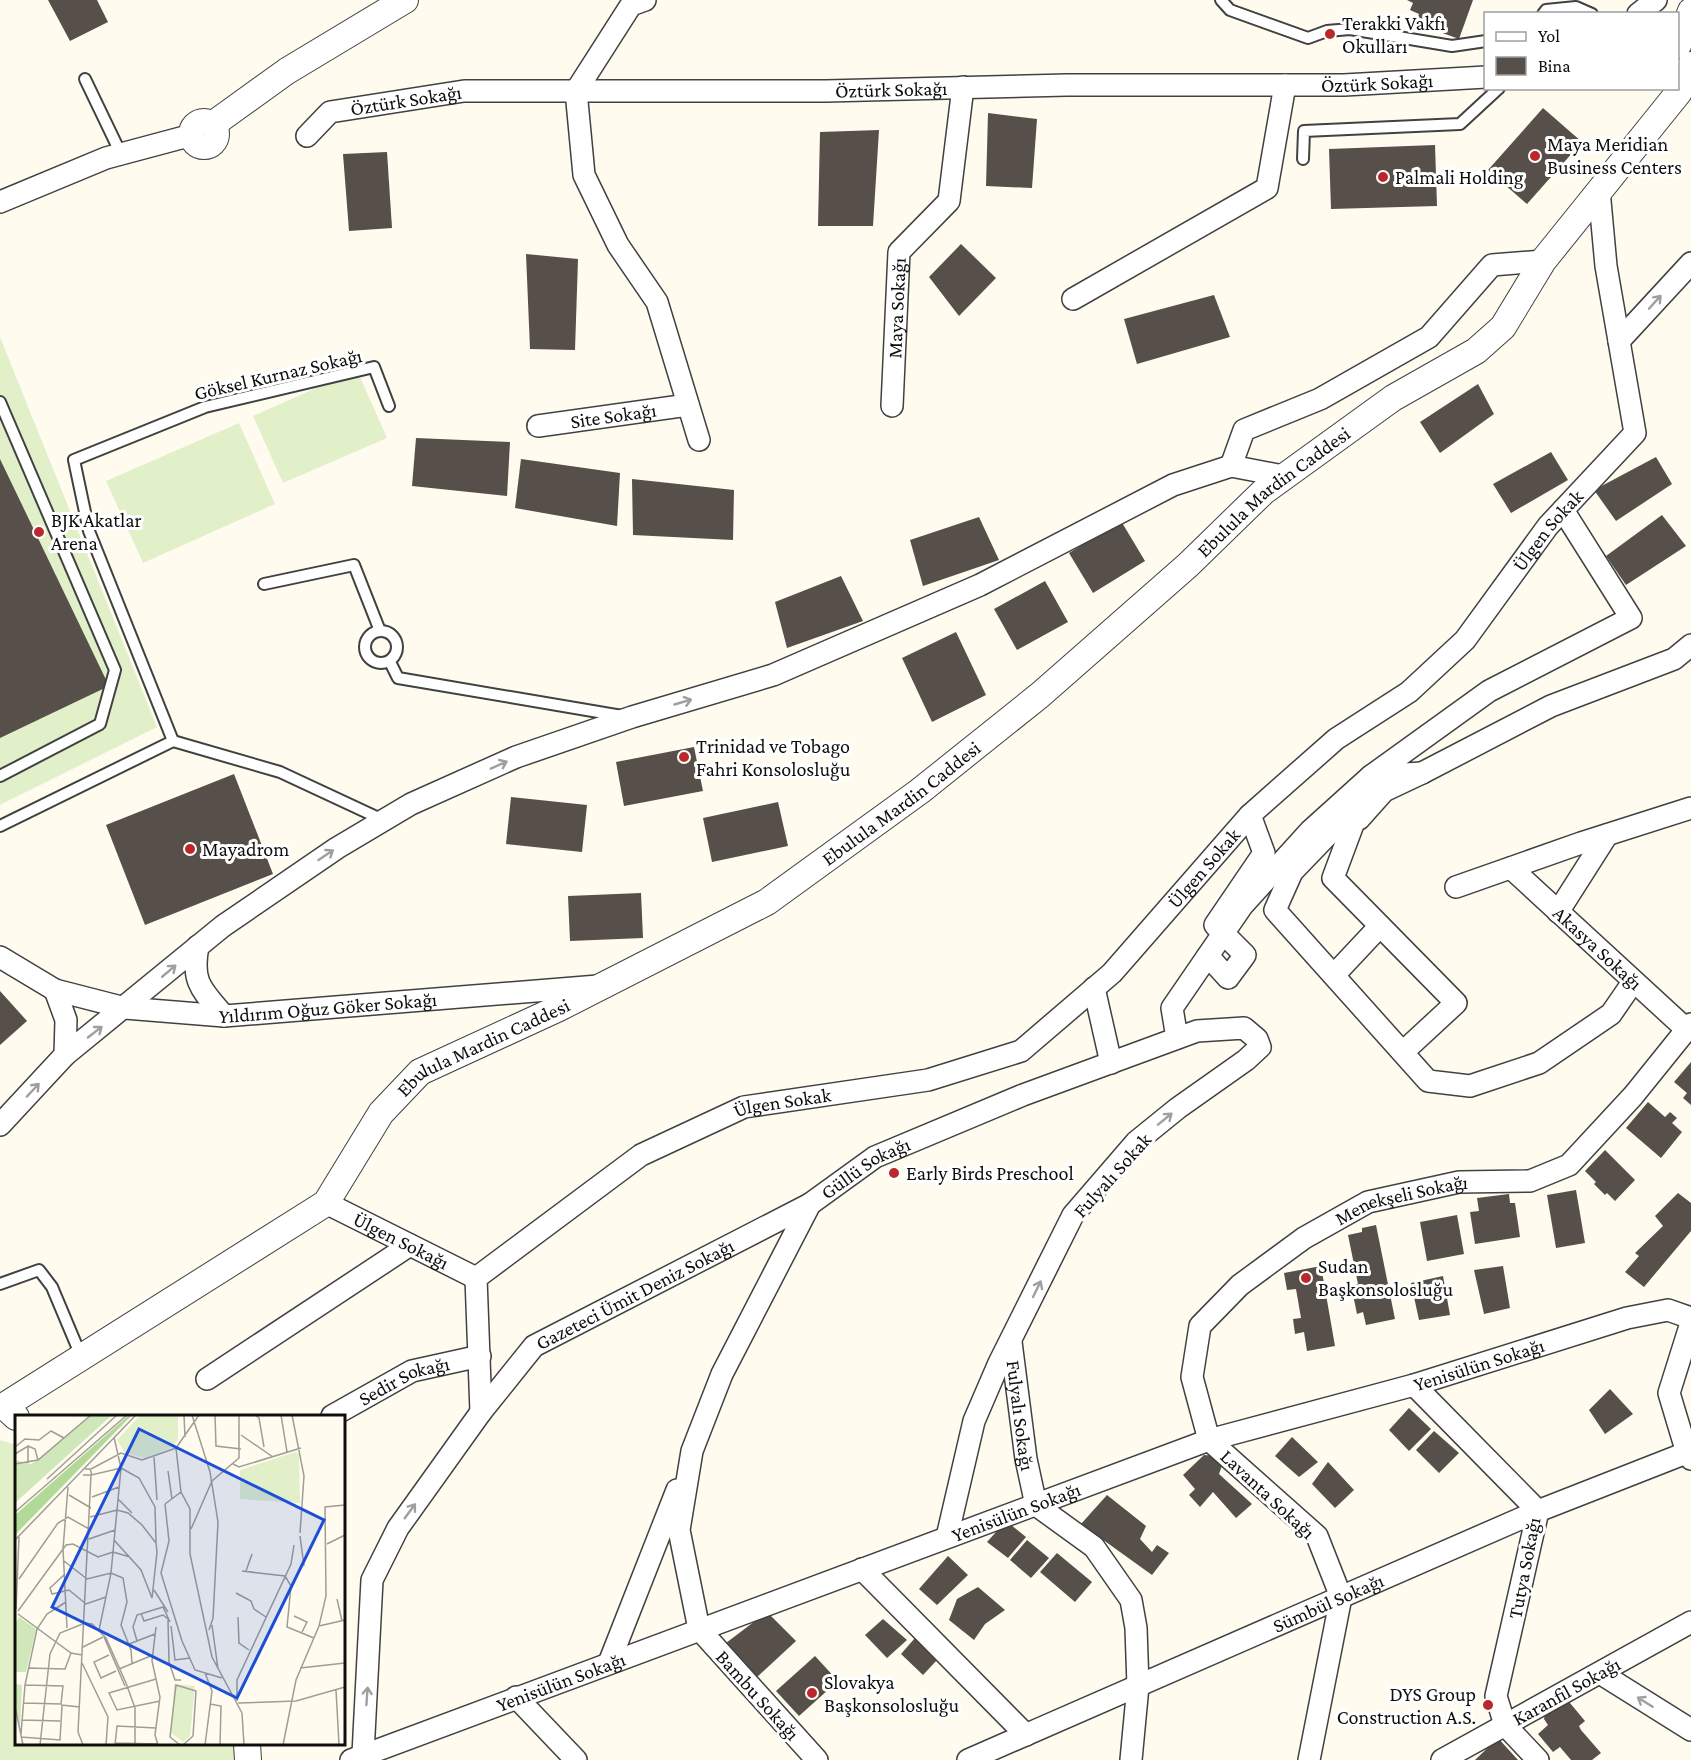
<svg xmlns="http://www.w3.org/2000/svg" width="1691" height="1760" font-family="'Crimson Pro',serif">
<style>
.pitch{fill:#e2f0ca}
.building{fill:#564f4a}
.lines{fill:none;stroke-linecap:round;stroke-linejoin:round}
.service-casing{stroke:#414141;stroke-width:14}
.minor-casing{stroke:#414141;stroke-width:24}
.tertiary-casing{stroke:#414141;stroke-width:28}
.service{stroke:#fff;stroke-width:10}
.minor{stroke:#fff;stroke-width:21}
.tertiary{stroke:#fff;stroke-width:26}
.oneway{stroke:#9f9f9f}
.poi-dot{fill:#bb282b;stroke:#fff;stroke-width:2}
.labels{text-anchor:middle;stroke-width:6;stroke-linejoin:round;paint-order:stroke}
.poi-label{font-size:20px;fill:#0e0e0e;stroke:#fff;text-anchor:start}
.street-label{font-size:20px;fill:#0e0e0e;stroke:#fff}
.inset-road{fill:none;stroke:#9f9d95;stroke-width:1.5}
.view{fill:#1d4ed8;fill-opacity:0.15;stroke:#1d4ed8;stroke-width:3}
.inset-edge{fill:none;stroke:#0e0e0e;stroke-width:3}
</style>
<rect width="100%" height="100%" fill="#fffcef"/>
<g class="pitch">
<polygon points="0,337 157,727 0,805"/>
<polygon points="357,370 387,438 283,483 253,416"/>
<polygon points="239,423 275,504 143,563 106,481"/>
<polygon points="0,1440 16,1445 16,1744 234,1744 236,1760 0,1760"/>
</g>
<g class="building">
<polygon points="48,0 97,0 108,22 70,41"/>
<polygon points="1407,0 1473,0 1459,39 1415,23 1419,14 1410,10 1413,3"/>
<polygon points="1543,108 1582,142 1527,204 1488,170"/>
<polygon points="988,113 1037,119 1032,188 986,186"/>
<polygon points="879,130 873,226 818,226 820,132"/>
<polygon points="1435,145 1437,206 1331,209 1329,149"/>
<polygon points="387,152 392,228 349,231 343,154"/>
<polygon points="961,244 996,278 959,316 929,277"/>
<polygon points="526,254 578,259 575,350 530,349"/>
<polygon points="1214,295 1230,337 1137,364 1124,319"/>
<polygon points="1478,384 1494,414 1440,453 1420,422"/>
<polygon points="416,438 510,442 507,496 412,486"/>
<polygon points="1551,452 1568,480 1511,513 1493,484"/>
<polygon points="1656,457 1672,484 1616,521 1594,490"/>
<polygon points="0,459 109,686 0,738"/>
<polygon points="521,459 620,473 617,526 515,508"/>
<polygon points="632,479 734,490 733,540 633,535"/>
<polygon points="1662,515 1686,546 1626,585 1606,556"/>
<polygon points="979,517 999,560 923,586 910,540"/>
<polygon points="1121,521 1145,561 1093,593 1069,553"/>
<polygon points="841,576 863,621 787,648 775,602"/>
<polygon points="1045,581 1068,622 1017,650 994,609"/>
<polygon points="956,632 986,695 932,722 902,658"/>
<polygon points="694,747 703,791 624,806 616,762"/>
<polygon points="234,774 273,874 145,925 106,825"/>
<polygon points="511,797 587,805 582,852 506,844"/>
<polygon points="778,802 788,846 712,862 703,818"/>
<polygon points="641,893 643,938 570,941 568,896"/>
<polygon points="0,991 27,1021 0,1045"/>
<polygon points="1691,1062 1691,1105 1683,1098 1687,1093 1674,1082"/>
<polygon points="1648,1102 1665,1117 1670,1112 1677,1118 1672,1123 1682,1132 1661,1158 1626,1128"/>
<polygon points="1605,1150 1635,1180 1615,1201 1607,1193 1605,1195 1594,1184 1596,1182 1585,1171"/>
<polygon points="1576,1190 1585,1243 1556,1248 1547,1195"/>
<polygon points="1678,1193 1691,1203 1691,1231 1644,1287 1625,1272 1639,1256 1635,1253 1663,1226 1655,1216"/>
<polygon points="1509,1194 1510,1203 1515,1203 1520,1237 1475,1244 1470,1212 1479,1211 1477,1198"/>
<polygon points="1457,1215 1464,1254 1427,1261 1420,1222"/>
<polygon points="1376,1225 1395,1319 1366,1325 1363,1312 1357,1314 1351,1285 1358,1284 1348,1235 1362,1232 1362,1228"/>
<polygon points="1321,1266 1335,1346 1307,1351 1304,1332 1295,1334 1293,1319 1301,1318 1296,1289 1287,1290 1284,1273"/>
<polygon points="1503,1266 1510,1308 1484,1314 1474,1270"/>
<polygon points="1443,1276 1450,1315 1419,1320 1411,1283"/>
<polygon points="1610,1389 1633,1414 1605,1434 1589,1410"/>
<polygon points="1409,1408 1431,1429 1409,1451 1389,1430"/>
<polygon points="1434,1431 1459,1453 1439,1473 1416,1450"/>
<polygon points="1292,1437 1318,1462 1299,1477 1275,1456"/>
<polygon points="1204,1455 1217,1456 1223,1463 1219,1474 1252,1504 1236,1518 1213,1492 1200,1507 1189,1495 1195,1489 1183,1475"/>
<polygon points="1328,1462 1354,1490 1335,1508 1312,1484"/>
<polygon points="1107,1495 1146,1526 1140,1539 1152,1552 1157,1545 1169,1553 1152,1575 1081,1524"/>
<polygon points="1006,1521 1026,1537 1008,1558 987,1542"/>
<polygon points="1027,1540 1049,1558 1031,1578 1010,1560"/>
<polygon points="1057,1553 1092,1582 1075,1602 1040,1572"/>
<polygon points="948,1556 968,1575 937,1605 919,1589"/>
<polygon points="978,1587 1005,1610 985,1624 974,1640 949,1620 957,1599"/>
<polygon points="767,1612 796,1641 756,1678 722,1646"/>
<polygon points="883,1619 907,1640 887,1658 865,1635"/>
<polygon points="915,1638 937,1660 923,1675 901,1654"/>
<polygon points="815,1656 838,1681 799,1716 776,1691"/>
<polygon points="1565,1697 1585,1721 1579,1726 1581,1730 1601,1753 1592,1760 1571,1760 1560,1747 1553,1752 1538,1734 1548,1725 1544,1719 1545,1714"/>
<polygon points="1498,1738 1518,1760 1475,1760"/>
</g>
<g class="lines">
<defs>
<g id="service">
<polyline points="1221,0 1230,10 1308,38 1327,31 1350,29 1452,46 1486,41"/>
<polyline points="1543,14 1546,10 1576,7 1592,14"/>
<polyline points="85,79 121,154"/>
<polyline points="1303,159 1304,131 1460,124 1499,88"/>
<polyline points="0,402 115,670 100,724 0,776"/>
<polyline points="264,584 354,565 380,631"/>
<circle cx="381" cy="647" r="16"/>
<polyline points="390,662 398,678 622,716"/>
<polyline points="173,741 280,772 383,820"/>
<polyline points="0,826 173,741 89,531 74,460 205,407 374,367 389,406"/>
<polyline points="0,1284 39,1270 52,1287 81,1356"/>
</g>
<g id="minor">
<polyline points="645,0 631,5 576,91 584,175 618,245 657,302 699,440"/>
<polyline points="1638,14 1656,0"/>
<path id="s1" d="M307 136 330 112 464 91H826L1067 85H1344L1486 77"/>
<polyline points="0,202 106,158 192,135"/>
<polyline points="1073,299 1267,188 1285,85"/>
<polyline points="1619,341 1691,263"/>
<path id="s2" d="M892 406 899 252 949 201 963 87"/>
<path id="s3" d="M538 426 688 405"/>
<polyline points="1231,466 1244,430 1320,399 1429,337 1492,265 1543,261"/>
<polyline points="1422,773 1371,776 1489,691 1631,618 1563,510"/>
<polyline points="1343,819 1292,872 1275,910 1428,1081 1470,1086 1539,1063 1611,1014 1633,982"/>
<polyline points="1359,819 1384,791 1422,773 1551,706 1674,659 1691,645"/>
<path id="s4" d="M1511 868 1686 1029"/>
<polyline points="1456,887 1581,843 1691,808"/>
<polyline points="1558,912 1607,835"/>
<path d="M198 946C191 983 202 990 224 1016"/>
<polyline points="1208,956 1228,978 1245,955 1215,925 1264,853 1250,815"/>
<path id="s5" d="M0 957 55 990 125 1008 224 1016 598 986"/>
<polyline points="1334,975 1380,926"/>
<polyline points="1094,988 1111,1063"/>
<polyline points="55,990 66,1020 65,1055"/>
<polyline points="1177,1038 1172,1008 1242,906 1310,831 1371,776 1333,878 1456,1003 1403,1052"/>
<polyline points="0,1125 65,1055 223,926 337,848 411,804 516,757 632,717 773,675 980,585 1173,485 1231,466 1283,476"/>
<path id="s6" d="M326 1203 476 1278"/>
<path id="s7" d="M476 1278 641 1155 744 1107 928 1080 1021 1051 1112 973 1250 815 1336 739 1409 692 1465 640 1548 526 1635 433 1606 266 1599 190"/>
<polyline points="476,1278 481,1412"/>
<polyline points="1691,1323 1669,1393 1687,1453 1691,1459"/>
<path id="s8" d="M1011 1342 1026 1459 1036 1505 1094 1547 1131 1600 1136 1628 1138 1686 1131 1760"/>
<polyline points="207,1379 410,1245"/>
<polyline points="1414,1385 1538,1511 1496,1696 1505,1725 1538,1760"/>
<path id="s9" d="M332 1416 412 1371 480 1356"/>
<polyline points="862,1569 1026,1735"/>
<polyline points="609,1663 677,1490"/>
<polyline points="1600,1673 1691,1730"/>
<polyline points="516,1697 576,1760"/>
<path id="s10" d="M363 1754 372 1580 398 1528 481 1412 534 1346 810 1204"/>
<path id="s11" d="M351 1760 1209 1440 1414 1385 1627 1318 1668 1310 1691 1318"/>
<path id="s12" d="M817 1760 699 1629 679 1530 692 1451 722 1374 810 1204 875 1157 1023 1095 1197 1031 1244 1028 1257 1039 1260 1047 1246 1060 1178 1108 1136 1142 1073 1215 999 1363 974 1421 947 1537"/>
<path id="s13" d="M968 1760 1538 1511 1691 1451"/>
<path id="s14" d="M1309 1760 1341 1597 1317 1536 1209 1440 1192 1377 1200 1326 1240 1285 1304 1238 1368 1202 1459 1182 1530 1181 1569 1165 1633 1096 1691 1024"/>
<path id="s15" d="M1442 1760 1691 1622"/>
</g>
<g id="tertiary">
<polyline points="1678,45 1691,11"/>
<circle cx="204" cy="134" r="12"/>
<polyline points="212,125 287,71 405,0"/>
<path id="s16" d="M16 1417 4 1406 326 1203 381 1113 420 1072 559 1008 767 902 920 791 1040 695 1188 565 1263 492 1393 398 1476 351 1503 327 1543 261 1679 92 1691 65"/>
<polyline points="247,1744 248,1760"/>
</g>
</defs>
<use href="#service" class="service-casing"/>
<use href="#minor" class="minor-casing"/>
<use href="#tertiary" class="tertiary-casing"/>
<use href="#service" class="service"/>
<use href="#minor" class="minor"/>
<use href="#tertiary" class="tertiary"/>
</g>
<defs><path id="oneway-shaft" d="M-6 0H5M1.5-3L5.5 0L1.5 3" fill="none" stroke-width="1.6" stroke-linecap="round" stroke-linejoin="round" transform="scale(1.5)"/></defs>
<g class="oneway">
<use href="#oneway-shaft" transform="translate(1655 302) rotate(-48)"/>
<use href="#oneway-shaft" transform="translate(683 702) rotate(-16)"/>
<use href="#oneway-shaft" transform="translate(499 765) rotate(-24)"/>
<use href="#oneway-shaft" transform="translate(326 855) rotate(-34)"/>
<use href="#oneway-shaft" transform="translate(169 971) rotate(-40)"/>
<use href="#oneway-shaft" transform="translate(95 1032) rotate(-38)"/>
<use href="#oneway-shaft" transform="translate(33 1090) rotate(-47)"/>
<use href="#oneway-shaft" transform="translate(1165 1119) rotate(-39)"/>
<use href="#oneway-shaft" transform="translate(1037 1289) rotate(-64)"/>
<use href="#oneway-shaft" transform="translate(410 1511) rotate(-54)"/>
<use href="#oneway-shaft" transform="translate(367 1696) rotate(-86)"/>
<use href="#oneway-shaft" transform="translate(1645 1702) rotate(-148)"/>
</g>
<g class="poi-dot">
<circle cx="1330" cy="34" r="6"/>
<circle cx="1535" cy="156" r="6"/>
<circle cx="1383" cy="177" r="6"/>
<circle cx="39" cy="532" r="6"/>
<circle cx="684" cy="757" r="6"/>
<circle cx="190" cy="849" r="6"/>
<circle cx="894" cy="1173" r="6"/>
<circle cx="1306" cy="1278" r="6"/>
<circle cx="812" cy="1693" r="6"/>
<circle cx="1488" cy="1705" r="6"/>
</g>
<g class="labels">
<g class="poi-label">
<text x="1342" y="30">Terakki Vakfı<tspan x="1342" dy="23">Okulları</tspan></text>
<text x="1547" y="151">Maya Meridian<tspan x="1547" dy="23">Business Centers</tspan></text>
<text x="1395" y="184">Palmali Holding</text>
<text x="51" y="527">BJK Akatlar<tspan x="51" dy="23">Arena</tspan></text>
<text x="696" y="753">Trinidad ve Tobago<tspan x="696" dy="23">Fahri Konsolosluğu</tspan></text>
<text x="202" y="856">Mayadrom</text>
<text x="906" y="1180">Early Birds Preschool</text>
<text x="1318" y="1273">Sudan<tspan x="1318" dy="23">Başkonsolosluğu</tspan></text>
<text x="824" y="1689">Slovakya<tspan x="824" dy="23">Başkonsolosluğu</tspan></text>
<text x="1476" y="1701" text-anchor="end">DYS Group<tspan x="1476" dy="23">Construction A.S.</tspan></text>
</g>
<g class="street-label">
<text dy="7" stroke="none"><textPath href="#s1" startOffset="1082">Öztürk Sokağı</textPath></text>
<text dy="7" stroke="none"><textPath href="#s1" startOffset="596">Öztürk Sokağı</textPath></text>
<text dy="7" stroke="none"><textPath href="#s1" startOffset="110">Öztürk Sokağı</textPath></text>
<text dy="7" stroke="none"><textPath href="#s2" startOffset="98">Maya Sokağı</textPath></text>
<text transform="translate(278 374) rotate(-13)" y="7">Göksel Kurnaz Sokağı</text>
<text dy="7" stroke="none"><textPath href="#s3" startOffset="76">Site Sokağı</textPath></text>
<text dy="7" stroke="none"><textPath href="#s16" startOffset="1598">Ebulula Mardin Caddesi</textPath></text>
<text dy="7" stroke="none"><textPath href="#s7" startOffset="1348">Ülgen Sokak</textPath></text>
<text dy="7" stroke="none"><textPath href="#s16" startOffset="1112">Ebulula Mardin Caddesi</textPath></text>
<text dy="7" stroke="none"><textPath href="#s7" startOffset="862">Ülgen Sokak</textPath></text>
<text dy="7" stroke="none"><textPath href="#s4" startOffset="118">Akasya Sokağı</textPath></text>
<text dy="7" stroke="none"><textPath href="#s5" startOffset="340">Yıldırım Oğuz Göker Sokağı</textPath></text>
<text dy="7" stroke="none"><textPath href="#s16" startOffset="626">Ebulula Mardin Caddesi</textPath></text>
<text dy="7" stroke="none"><textPath href="#s7" startOffset="358">Ülgen Sokak</textPath></text>
<text dy="7" stroke="none"><textPath href="#s12" startOffset="698">Güllü Sokağı</textPath></text>
<text transform="translate(1112 1175) rotate(-48)" y="7">Fulyalı Sokak</text>
<text dy="7" stroke="none"><textPath href="#s14" startOffset="736">Menekşeli Sokağı</textPath></text>
<text dy="7" stroke="none"><textPath href="#s6" startOffset="84">Ülgen Sokağı</textPath></text>
<text dy="7" stroke="none"><textPath href="#s10" startOffset="573">Gazeteci Ümit Deniz Sokağı</textPath></text>
<text dy="7" stroke="none"><textPath href="#s11" startOffset="1196">Yenisülün Sokağı</textPath></text>
<text dy="7" stroke="none"><textPath href="#s9" startOffset="81">Sedir Sokağı</textPath></text>
<text dy="7" stroke="none"><textPath href="#s8" startOffset="74">Fulyalı Sokağı</textPath></text>
<text transform="translate(1268 1494) rotate(43)" y="7">Lavanta Sokağı</text>
<text dy="7" stroke="none"><textPath href="#s11" startOffset="710">Yenisülün Sokağı</textPath></text>
<text transform="translate(1524 1568) rotate(-79)" y="7">Tutya Sokağı</text>
<text dy="7" stroke="none"><textPath href="#s13" startOffset="393">Sümbül Sokağı</textPath></text>
<text dy="7" stroke="none"><textPath href="#s11" startOffset="224">Yenisülün Sokağı</textPath></text>
<text dy="7" stroke="none"><textPath href="#s15" startOffset="142">Karanfil Sokağı</textPath></text>
<text transform="translate(758 1695) rotate(48)" y="7">Bambu Sokağı</text>
</g>
</g>
<g transform="translate(15 1415)">
<rect width="330" height="330" fill="#fffcef"/>
<path d="M75 0H97L0 88V45L16 49 23 45ZM4 202 21 214 11 257H1V269L7 270 5 313 0 285V209Z" fill="#d0e8b9"/>
<path d="M114 0H117L0 120V100Z" fill="#b3d998"/>
<path d="M125 0H163V25L156 33 129 43 110 38 102 25ZM280 37 284 39 285 88 225 84V55ZM159 269 180 271 175 321 168 327 156 318Z" fill="#e2f0ca"/>
<path class="inset-road" d="M169 0 170 22M177 0 195 57 203 107 198 203 194 215M200 0 201 31 226 34M240 0 244 3 249 32M266 0 272 37M277 0 289 61 285 118M226 20 258 42M13 31 20 34 23 45M0 32 10 24 24 25 36 16 49 23M161 33 166 77 175 94V139L197 242 227 298M0 39 13 31V48M139 42 142 85M0 49 23 45 76 0M218 49 224 52 286 33M106 53 124 63 140 92 141 127M76 54 106 38 127 45 161 33 184 0M153 56 157 84M68 60H77L75 54H70M32 64 102 0M54 80 76 93M77 82 104 72M103 84 117 98M150 89 154 126 146 158 167 226 180 255 207 263M150 89 166 77M0 97 112 0M75 102 102 95 113 98 127 110 141 128 142 137 137 183 126 155 99 125M176 114 197 66 224 43V0M285 121 289 151M74 124 100 115M0 125 121 0M312 129 330 120M49 146 72 164 96 158 108 163 112 187 106 210 116 235 117 248M227 156 270 161 276 171 272 212 299 223M231 156 237 139M50 159 35 173 37 179 54 175 71 189 91 182M4 164 43 108 53 102 74 114M139 175 153 197M221 178 236 186 239 194 251 202M322 184 327 206M1 194 4 122M3 196 51 130 58 129 83 142 98 137 115 142M126 198 129 206 148 200 153 204M3 199 56 238 67 240M279 201 292 207 287 217M223 202 224 228 234 235M153 205 154 247 160 265H166M197 210 203 254M156 211 160 245 175 243M304 211 330 205M141 212 137 246 145 282 140 320 143 330M52 213 48 134 53 72M84 215 96 158 106 53 99 22M89 222 110 271M122 226 118 212 122 200 148 192 155 207M114 229 140 219M68 232 88 222M94 240 79 247 86 263 101 256M67 248 93 302 91 330M13 253 50 254 56 238M285 253 330 248M104 254 138 240M141 264 94 278 102 295 145 286M321 275 324 330M222 286V265L276 149 279 130M9 288 46 289 48 271 10 270M223 288 281 286 330 272M195 289 206 291 205 330M46 290 65 292M0 291 8 330M227 298 229 330M7 305 45 306M6 319 10 270 22 214 32 199 51 187M6 322 45 325 47 291M100 328 143 329M25 330 35 239 45 218 70 208 77 209 91 223 111 268 120 293V330M68 330 63 317 76 60 106 53M100 330 102 311 141 313M165 330 155 322 161 270 181 276 178 321 168 330M190 330 197 276 190 258M268 330 281 265 304 211 311 181 310 92 330 90"/>
<path class="view" d="M124 14 309 105 222 283 37 192Z"/>
<rect width="330" height="330" class="inset-edge"/>
</g>
<rect x="1484" y="12" width="195" height="78" fill="#ffffff" stroke="#9f9f9f" stroke-width="1.5"/>
<rect x="1496" y="32" width="30" height="9" fill="#ffffff" stroke="#9f9f9f" stroke-width="1.5"/>
<text x="1538" y="42" font-size="18" fill="#0e0e0e">Yol</text>
<rect x="1496" y="57" width="30" height="18" fill="#564f4a" stroke="#9f9f9f" stroke-width="1.5"/>
<text x="1538" y="72" font-size="18" fill="#0e0e0e">Bina</text>
</svg>
